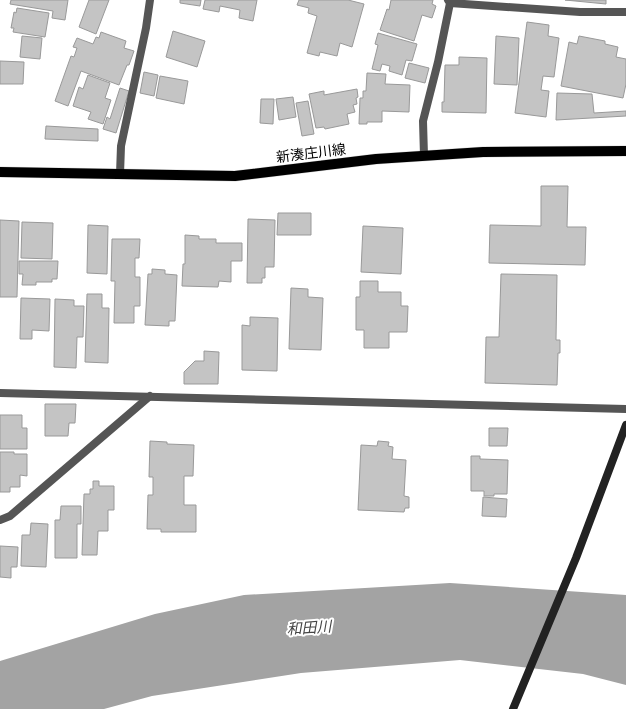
<svg xmlns="http://www.w3.org/2000/svg" width="626" height="709" font-family="Quicksand,'Noto Sans JP',sans-serif">
<style>
.water{fill:#a3a3a3}
.building{fill:#c4c4c4;stroke:#999}
.lines{fill:none;stroke-linecap:round;stroke-linejoin:round}
.primary-casing{stroke:#dbdbdb;stroke-width:11}
.street{stroke:#555;stroke-width:8}
.secondary{stroke:#222;stroke-width:8}
.primary{stroke:#000;stroke-width:10}
.labels{text-anchor:middle;stroke-width:4;stroke-linejoin:round;paint-order:stroke}
.street-label{font-size:14px;fill:#000;stroke:#fff}
.water-label{font-size:15px;font-style:italic;fill:#444;stroke:#fff}
</style>
<rect width="100%" height="100%" fill="#fff"/>
<polygon class="water" points="450,583 626,595 626,685 583,674 460,660 301,673 152,696 104,709 0,709 0,661 155,614 244,595"/>
<g class="building">
<polygon points="11,0 68,0 65,20 52,18 53,11 10,4"/>
<polygon points="89,0 109,0 96,34 79,27"/>
<polygon points="180,0 201,0 200,6 180,3"/>
<polygon points="205,0 257,0 253,21 239,18 240,10 220,6 219,12 203,9"/>
<polygon points="299,0 348,0 364,4 352,47 340,43 337,56 320,52 319,56 307,53 317,16 308,13 309,8 297,5"/>
<polygon points="391,0 433,0 432,4 436,6 432,18 422,15 414,41 380,30 387,9 389,10"/>
<polygon points="565,0 606,0 606,4"/>
<polygon points="17,8 49,13 45,37 13,32 14,28 11,28 14,12 16,13"/>
<polygon points="527,22 549,25 548,36 559,38 554,77 543,76 541,90 549,91 546,117 515,113"/>
<polygon points="173,31 205,41 197,67 166,57"/>
<polygon points="101,32 126,41 124,48 134,51 129,65 127,65 119,85 81,71 68,106 55,101 71,56 74,57 77,48 73,47 77,38 93,44 96,37 99,38"/>
<polygon points="378,33 417,44 412,61 406,60 402,75 389,71 390,66 382,64 380,71 372,69 378,45 375,44"/>
<polygon points="22,36 42,38 40,59 20,57"/>
<polygon points="496,36 519,38 517,85 494,84"/>
<polygon points="579,36 605,41 605,44 618,47 616,57 626,59 626,84 623,98 561,86 569,42 577,44"/>
<polygon points="459,57 487,58 486,113 442,112 442,102 444,102 445,65 459,65"/>
<polygon points="0,61 24,62 23,84 0,84"/>
<polygon points="409,63 429,68 425,83 405,78"/>
<polygon points="144,72 158,75 154,96 140,93"/>
<polygon points="367,73 386,74 385,84 410,85 409,112 382,111 382,122 367,122 367,124 359,124 360,98 363,98 363,91 366,91"/>
<polygon points="88,75 110,83 105,98 111,100 103,124 88,119 91,112 73,106 79,87 83,89"/>
<polygon points="160,76 188,81 184,104 156,98"/>
<polygon points="120,88 129,91 116,133 103,129 107,117 110,119"/>
<polygon points="357,89 358,97 356,98 357,104 353,105 355,112 347,114 349,124 325,129 324,127 316,128 309,94 324,91 324,95"/>
<polygon points="557,93 592,94 594,113 626,111 626,116 556,120"/>
<polygon points="293,97 296,117 279,120 276,99"/>
<polygon points="261,99 274,99 273,124 260,123"/>
<polygon points="308,101 314,134 302,136 296,103"/>
<polygon points="46,126 98,129 98,141 45,139"/>
<polygon points="541,186 568,186 567,227 586,227 585,265 489,263 490,225 541,226"/>
<polygon points="278,213 311,213 311,235 277,235"/>
<polygon points="248,219 275,220 274,267 265,267 265,278 262,278 262,283 247,283"/>
<polygon points="0,220 19,221 17,297 0,297"/>
<polygon points="22,222 53,223 52,259 21,258"/>
<polygon points="88,225 108,226 107,274 87,273"/>
<polygon points="363,226 403,228 401,274 361,272"/>
<polygon points="185,235 199,236 199,239 216,239 216,243 242,243 242,261 231,261 231,282 219,281 218,287 182,286 183,264 185,264"/>
<polygon points="112,239 140,239 139,258 135,258 135,277 140,277 140,306 134,306 134,323 114,323 115,281 111,281"/>
<polygon points="19,261 58,261 57,279 52,279 52,282 36,282 36,285 22,285 23,274 19,274"/>
<polygon points="152,269 165,270 165,274 177,275 175,321 169,321 169,326 145,325 148,274 152,274"/>
<polygon points="501,274 557,275 556,340 560,340 560,353 558,353 557,385 485,383 486,337 499,337"/>
<polygon points="360,281 378,281 378,292 401,292 401,306 408,306 407,332 389,332 389,348 364,348 364,330 356,330 356,297 360,297"/>
<polygon points="291,288 308,289 308,297 323,298 321,350 289,349"/>
<polygon points="87,294 102,294 102,308 109,308 108,363 85,362"/>
<polygon points="21,298 50,299 49,331 32,330 32,339 20,339"/>
<polygon points="55,299 74,300 74,306 84,306 83,337 77,337 76,368 54,367"/>
<polygon points="250,317 278,318 277,371 242,370 242,325 250,326"/>
<polygon points="204,351 219,352 218,384 184,384 184,372 195,361 204,361"/>
<polygon points="45,404 76,404 75,423 69,423 68,436 45,436"/>
<polygon points="0,415 22,415 22,428 27,428 27,449 0,449"/>
<polygon points="489,428 508,428 507,446 489,446"/>
<polygon points="150,441 167,442 167,444 194,445 193,476 184,476 184,505 196,505 196,532 161,532 161,529 147,529 148,495 153,495 153,477 149,477"/>
<polygon points="378,441 389,442 388,446 393,447 392,459 406,460 404,496 409,497 409,508 405,508 404,512 358,510 361,445 377,446"/>
<polygon points="0,452 14,452 14,454 27,454 27,476 20,475 20,487 10,487 10,492 0,492"/>
<polygon points="471,456 480,456 480,459 508,460 507,494 494,494 494,496 484,496 484,491 471,491"/>
<polygon points="93,481 99,481 99,486 114,486 114,510 108,510 108,531 98,531 97,555 82,555 84,494 90,494 90,489 93,489"/>
<polygon points="483,497 507,499 506,517 482,516"/>
<polygon points="61,506 81,506 81,524 77,524 77,558 55,558 55,520 60,520"/>
<polygon points="31,523 48,524 46,567 21,566 22,535 30,535"/>
<polygon points="0,546 18,547 17,567 11,567 11,578 0,577"/>
</g>
<g class="lines">
<defs>
<polyline id="primary" points="0,172 235,176 376,159 483,152 626,151"/>
</defs>
<use href="#primary" class="primary-casing"/>
<g class="street">
<polyline points="450,3 580,12 626,12"/>
<polyline points="424,156 423,121 438,62 450,3 448,0"/>
<polyline points="120,174 121,146 146,28 150,0"/>
<polyline points="0,393 626,409"/>
<polyline points="0,520 10,516 150,396"/>
</g>
<polyline class="secondary" points="513,709 576,558 626,425"/>
<use href="#primary" class="primary"/>
</g>
<g class="labels">
<g class="street-label">
<text transform="translate(311 153) rotate(-7)" y="5">新湊庄川線</text>
</g>
<g class="water-label">
<text transform="translate(309 628) rotate(-4)" y="5">和田川</text>
</g>
</g>
</svg>
